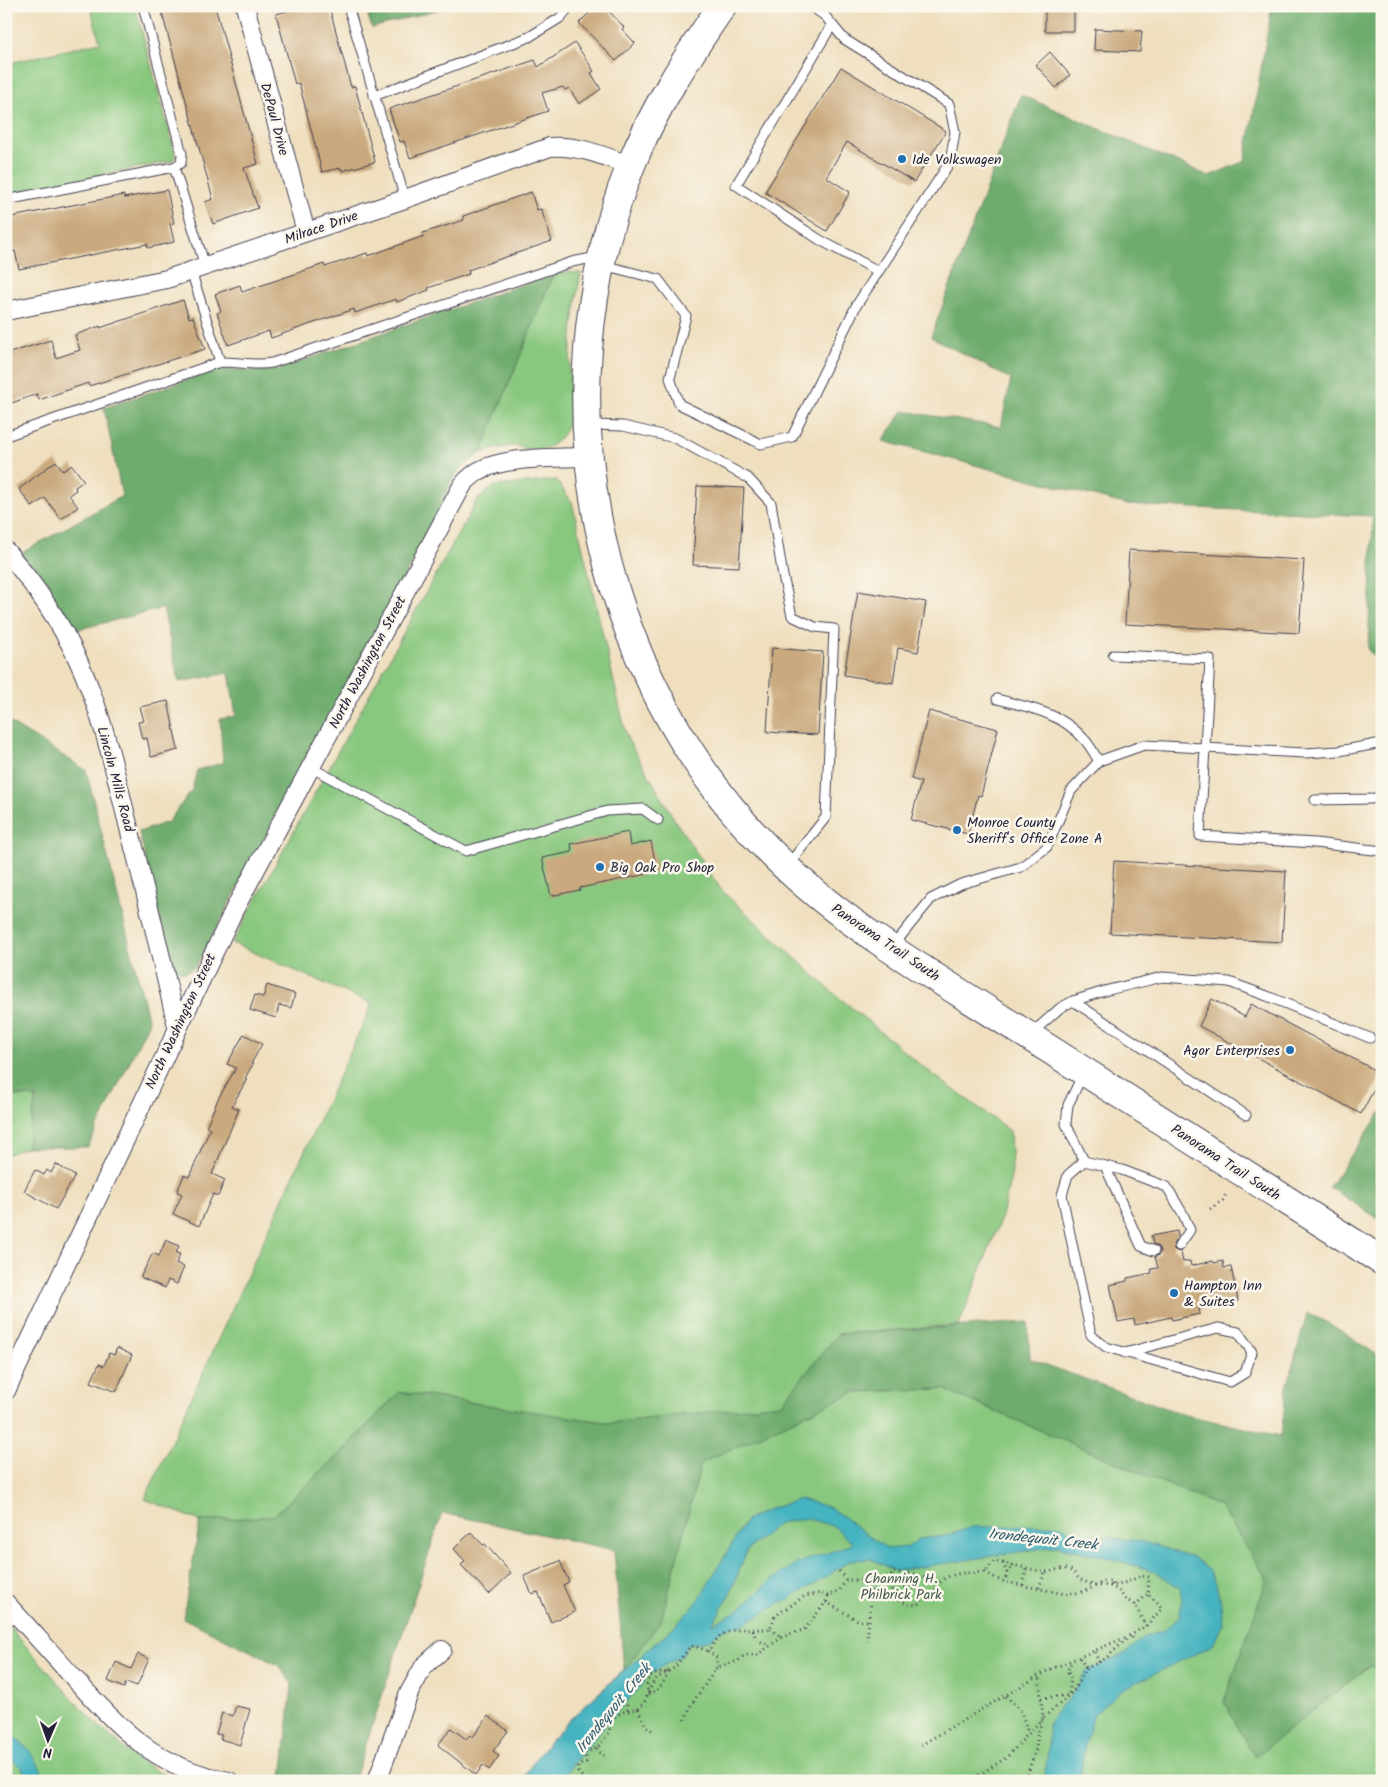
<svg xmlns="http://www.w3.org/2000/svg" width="1388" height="1787" font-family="Kalam,sans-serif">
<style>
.green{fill:#88c77e;stroke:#55745c}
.forest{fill:#6eac6d;stroke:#486754}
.water{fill:#45b3c0;stroke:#346a7e;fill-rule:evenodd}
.building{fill:#c9a97d}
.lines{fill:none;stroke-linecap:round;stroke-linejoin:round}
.service-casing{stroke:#413e4f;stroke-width:11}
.minor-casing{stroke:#413e4f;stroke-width:20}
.primary-casing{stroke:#413e4f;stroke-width:30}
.path{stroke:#413e4f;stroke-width:3;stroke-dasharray:1 4;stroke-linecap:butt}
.service{stroke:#fff;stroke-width:9}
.minor{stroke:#fff;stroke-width:18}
.primary{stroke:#fff;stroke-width:28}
.poi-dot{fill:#1f6fb2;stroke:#fbf7ec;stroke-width:2}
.labels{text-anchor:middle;stroke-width:5;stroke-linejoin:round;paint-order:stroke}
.street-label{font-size:14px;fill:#22223b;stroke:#fbf7ec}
.poi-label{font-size:14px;fill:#22223b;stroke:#fbf7ec;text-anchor:start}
.park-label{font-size:14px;fill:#465c52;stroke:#fbf7ec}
.water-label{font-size:15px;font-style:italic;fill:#305c70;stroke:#fbf7ec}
</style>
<rect width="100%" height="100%" fill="#fbf7ec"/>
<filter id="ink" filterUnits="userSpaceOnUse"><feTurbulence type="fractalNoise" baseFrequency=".02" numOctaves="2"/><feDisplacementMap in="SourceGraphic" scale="10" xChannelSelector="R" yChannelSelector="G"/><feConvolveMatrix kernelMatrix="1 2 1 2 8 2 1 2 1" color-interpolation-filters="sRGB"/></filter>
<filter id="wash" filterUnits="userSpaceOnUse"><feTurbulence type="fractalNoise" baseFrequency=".0096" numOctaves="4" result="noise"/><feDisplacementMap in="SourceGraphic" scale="20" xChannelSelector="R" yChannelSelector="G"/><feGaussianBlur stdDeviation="1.12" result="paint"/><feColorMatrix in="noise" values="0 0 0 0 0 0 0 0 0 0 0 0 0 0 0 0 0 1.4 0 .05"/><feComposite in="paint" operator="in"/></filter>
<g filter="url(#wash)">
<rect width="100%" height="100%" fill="#efdfbf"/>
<g class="green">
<polygon points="90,6 135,6 176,156 172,161 6,194 6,64 100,42"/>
<path d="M568 272 581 273C575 304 571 336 570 368 569 385 572 404 568 421 566 434 556 445 544 449 530 454 526 447 515 446 503 446 491 450 481 453L553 274Z"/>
<polygon points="556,480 572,502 627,738 676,822 722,891 829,989 923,1067 1010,1131 1012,1172 1002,1216 959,1325 838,1334 781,1404 610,1423 399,1392 337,1457 273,1516 200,1521 145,1499 372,1004 232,943 477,500 494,486"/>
<polygon points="6,1095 36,1097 27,1147 6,1155"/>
<polygon points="943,1389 1221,1507 1267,1579 1224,1702 1255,1756 1371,1665 1382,1672 1382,1781 522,1781 535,1759 570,1719 624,1670 661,1621 701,1463 854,1392"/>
<path d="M6 1620 17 1636C57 1680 102 1738 153 1769 162 1774 172 1777 182 1781H6Z"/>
</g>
<g class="forest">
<polygon points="365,6 450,6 372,28"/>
<polygon points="1272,6 1382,6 1382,665 1368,650 1373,516 1128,505 883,441 903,411 1001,427 1011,379 931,337 1021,95 1209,176 1245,161"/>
<path d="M553 274 481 453C456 470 450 478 442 507L196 966C184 976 177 973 170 961L139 832 168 822 192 790 197 770 223 763 220 719 236 716 229 673 179 682 163 608 72 631 18 555 122 496 104 408 210 372 225 369 264 371 282 368Z"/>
<polygon points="6,720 86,770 149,1022 88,1147 27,1147 36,1097 6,1095"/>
<polygon points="1382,1111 1382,1221 1329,1187"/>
<polygon points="1307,1313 1330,1324 1382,1358 1382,1672 1370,1665 1255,1757 1224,1702 1267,1579 1221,1507 943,1389 854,1392 701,1463 661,1621 624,1670 614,1550 442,1513 354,1781 291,1781 282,1779 292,1684 278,1665 183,1618 200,1521 273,1516 337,1457 399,1392 610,1423 781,1404 838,1334 1028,1322 1030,1359 1185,1415 1281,1436 1287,1387"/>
</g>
<g class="water">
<path d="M800 1499 831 1508 887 1549 909 1547 918 1539 946 1536 972 1527 1059 1525 1079 1537H1104L1140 1541 1193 1557 1210 1571 1220 1596 1223 1623 1213 1645 1123 1689 1094 1714 1083 1753 1080 1781H1044L1049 1744 1048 1725 1061 1705 1067 1701 1075 1691 1086 1672 1126 1653 1143 1638 1163 1631 1179 1617 1182 1602 1180 1588 1154 1571 1109 1558 1057 1546 895 1571 871 1559 851 1560 817 1583 740 1626C732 1626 723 1628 717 1634 711 1638 717 1636 711 1639 703 1644 694 1642 686 1646L685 1651 681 1656 647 1675 644 1683 604 1726 559 1781H522L535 1759 570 1719 677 1624 698 1601 746 1520 770 1509ZM807 1518 835 1527 853 1544 796 1564 772 1580 741 1608 712 1625 730 1594 747 1550 779 1523Z"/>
<polygon points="6,1730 29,1750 48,1781 25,1781 23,1769 6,1755"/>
</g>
<g id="blocks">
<g class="building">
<polygon points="160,6 215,6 258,164 244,168 258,208 213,224 205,202 213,199"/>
<polygon points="293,6 329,6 351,87 355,86 375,162 342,171 341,168 322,172 299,83 295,84 276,14 294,9"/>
<polygon points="596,6 604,6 624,27 622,29 635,43 616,61 579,23"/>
<rect x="1045" y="6" width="29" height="25"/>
<polygon points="1095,29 1142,31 1140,52 1094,50"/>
<polygon points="575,43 594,71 591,73 601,89 579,104 569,88 565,90 563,87 542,93 548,111 410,158 404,141 400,142 389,109 535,60 538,67"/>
<polygon points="1050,52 1070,75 1056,88 1036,65"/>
<polygon points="841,67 946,131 914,182 847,142 826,177 850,192 827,231 765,192"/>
<polygon points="167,190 174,223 170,224 174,242 148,248 147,244 19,269 15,251 12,252 6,218 124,195 124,198"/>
<polygon points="531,192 537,210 541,209 552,241 468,270 469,274 428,288 429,290 397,302 396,299 355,313 354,309 271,338 269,331 228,345 217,313 221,311 215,294 240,285 242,292 324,264 325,267 367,253 368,256 424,236 423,233 464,220 463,216"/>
<polygon points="183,300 189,318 193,317 205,349 89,386 88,383 39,400 37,394 6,405 6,354 51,340 56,358 80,350 75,335 100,326 100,328"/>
<polygon points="56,461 63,471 72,465 84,481 75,487 76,490 69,495 78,507 61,519 45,498 32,507 19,489"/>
<polygon points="697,486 744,488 739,567 693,565"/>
<polygon points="1129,550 1304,560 1299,633 1125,624"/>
<polygon points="858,591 926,602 918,652 898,648 893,683 844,675"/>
<polygon points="772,648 823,652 818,735 767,732"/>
<polygon points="168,701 178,750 151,757 147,738 142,739 138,722 144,721 140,707"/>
<polygon points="929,711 998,729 981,796 978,795 968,834 911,820 921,782 911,779"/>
<polygon points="628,832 630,846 651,841 657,872 580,888 580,890 551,896 542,858 572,852 571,844"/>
<polygon points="1114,861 1286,871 1282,942 1110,933"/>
<polygon points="267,985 295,994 291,1008 279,1005 276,1018 250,1010 255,995 263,997"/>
<polygon points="1212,999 1245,1017 1251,1004 1382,1074 1361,1114 1199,1026"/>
<polygon points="244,1034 262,1044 251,1064 253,1064 245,1078 247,1079 232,1106 239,1109 212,1174 225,1180 218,1196 213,1194 199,1226 173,1214 182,1194 177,1192 184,1175 189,1177 210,1129 206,1127 218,1099 236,1068 227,1064"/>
<polygon points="56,1164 75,1176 56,1209 24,1191 35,1170 44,1175 47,1170 51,1173"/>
<polygon points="1177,1231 1178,1237 1174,1243 1173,1248 1176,1251 1181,1252 1183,1262 1190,1261 1191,1266 1213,1261 1214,1263 1223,1261 1224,1268 1231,1267 1238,1301 1199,1309 1200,1314 1172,1320 1171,1317 1135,1325 1134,1319 1118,1322 1110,1285 1127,1281 1127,1278 1152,1273 1151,1269 1158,1268 1155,1257 1160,1254 1160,1251 1158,1247 1153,1244 1151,1236"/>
<polygon points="166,1240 179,1246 176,1253 180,1254 176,1263 184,1267 177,1284 168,1280 165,1288 142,1278 141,1276 153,1253 159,1256"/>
<polygon points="117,1348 132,1355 116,1392 91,1382 99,1364 104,1366 109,1353 114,1355"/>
<polygon points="471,1532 483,1545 485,1544 511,1573 489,1594 461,1565 465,1561 454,1549"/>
<polygon points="560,1561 569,1582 563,1585 575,1612 551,1622 538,1592 532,1594 524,1576"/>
<polygon points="138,1654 149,1659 137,1686 126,1682 124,1688 108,1681 116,1662 131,1669"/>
<polygon points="236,1706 250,1709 240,1745 220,1739 222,1735 216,1734 222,1713 233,1716"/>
<polygon points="488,1716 508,1731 493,1751 499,1756 489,1770 483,1765 476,1775 438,1745 451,1728 466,1739 470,1735 473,1737"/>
</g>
</g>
</g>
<g filter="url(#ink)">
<use href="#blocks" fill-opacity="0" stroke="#413e4f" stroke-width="1"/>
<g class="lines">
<defs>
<g id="service">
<polyline points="348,6 405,199"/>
<polyline points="832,25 736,185 820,240 878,271"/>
<polyline points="374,96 529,37 560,18 570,6"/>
<polyline points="174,167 205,266"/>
<polyline points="6,200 174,167 181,163 182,154 143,6"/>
<polyline points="603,265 658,279 686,316 670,378 679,404 761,444 792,437 856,306 950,162 955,132 949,104 844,39 825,16 811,6"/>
<polyline points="191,271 220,362"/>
<polyline points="591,425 623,426 675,438 748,478 771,503 783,576 792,616 815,627 834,629 826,817 788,865"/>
<path d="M6 436 220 362C238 362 255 366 272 363L572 262 597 257"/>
<polyline points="1113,655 1210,659 1200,836 1315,843 1382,851"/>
<path d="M997 699C1030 708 1060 712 1084 739 1090 745 1094 754 1099 761"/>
<polyline points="310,767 466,851 607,811 643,809 658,820"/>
<polyline points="1315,800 1371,799 1382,796"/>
<polyline points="893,946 931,899 961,884 1021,867 1047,847 1071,791 1099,761 1144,745 1305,753 1339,751 1382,743"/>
<polyline points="1073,1001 1246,1115"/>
<polyline points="1031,1034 1060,1008 1073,1001 1108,990 1162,977 1229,982 1267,996 1370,1038"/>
<polyline points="1083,1074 1068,1105 1066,1124 1084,1161 1122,1170 1167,1187 1183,1214 1190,1230 1179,1246"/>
<polyline points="1084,1161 1068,1175 1062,1195 1091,1335 1106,1347 1230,1382 1245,1373 1252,1352 1238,1332 1218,1328 1125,1353"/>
<polyline points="1105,1166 1141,1246 1154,1251"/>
</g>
<g id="minor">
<polyline points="245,6 306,232"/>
<path d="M6 311 167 279 405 199 550 147C579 145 604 156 631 166"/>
<path d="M6 551C34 584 59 619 77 658 103 713 115 773 130 832 147 896 162 961 177 1026"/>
<path d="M6 1391 235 908 462 486C465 482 469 478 473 475 495 456 558 458 588 457"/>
<path d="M6 1603C29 1628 51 1653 73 1677 120 1729 157 1769 229 1781"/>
<polyline points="377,1781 409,1693 424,1666 442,1650"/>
</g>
<path id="primary" d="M722 6C687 57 654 108 631 165 533 406 600 695 790 871 857 933 939 979 1016 1028 1138 1106 1260 1184 1382 1261"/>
</defs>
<use href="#service" class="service-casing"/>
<use href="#minor" class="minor-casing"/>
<use href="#primary" class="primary-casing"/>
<g class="path">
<polyline points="1210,1209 1223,1200 1227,1192"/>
<polyline points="1003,1563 1007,1573 1005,1581"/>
<polyline points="839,1571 846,1580"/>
<polyline points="985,1572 1001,1581 1065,1594 1083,1592 1105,1581 1110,1581 1113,1585"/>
<polyline points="1007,1573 1014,1565"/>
<polyline points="1023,1585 1026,1568"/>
<polyline points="1110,1586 1118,1590 1125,1599 1135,1605 1146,1626"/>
<polyline points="1039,1588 1045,1572"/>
<polyline points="925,1596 918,1605 907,1604 893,1597 890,1579 893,1572 915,1574 940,1583"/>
<polyline points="826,1602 859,1621 869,1621"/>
<polyline points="1135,1605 1148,1594"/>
<polyline points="770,1629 778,1634 781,1638"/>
<polyline points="753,1630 756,1639 769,1646"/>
<polyline points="867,1641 873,1582"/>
<polyline points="708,1651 717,1658 717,1667"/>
<polyline points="1095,1652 1099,1662"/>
<polyline points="1080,1658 1086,1668"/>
<path d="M668 1672C664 1683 660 1690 648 1694 645 1674 651 1674 668 1672Z"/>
<polyline points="1006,1696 1021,1711 1028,1733"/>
<path d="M1041 1698 1069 1695 1071 1679C1066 1671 1067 1669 1073 1662"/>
<polyline points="627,1704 628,1711"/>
<polyline points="638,1709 646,1726 653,1731"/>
<polyline points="685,1720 691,1705 717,1667 738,1661 745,1655 757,1655 781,1638 789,1634 804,1630 826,1602 828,1596"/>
<polyline points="921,1745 1047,1671 1131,1635 1134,1641"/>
<polyline points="597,1748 599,1752 604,1756"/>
<polyline points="979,1775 1007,1757 1043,1718 1039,1676"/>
<polyline points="962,1778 979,1775 989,1781"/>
<path d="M580 1781 582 1777 578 1772V1766L586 1762V1752L597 1748 609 1733 610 1723 613 1717 623 1712 638 1709 644 1703 651 1686 657 1678 674 1668 689 1648 694 1646 708 1651C713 1646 715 1640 720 1636 732 1626 755 1630 770 1629L775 1616 805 1596 821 1593 828 1596 840 1590 846 1580H864L918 1589 925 1596C941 1591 935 1584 945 1578 957 1572 972 1573 985 1572L994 1561 1045 1572 1064 1568 1073 1571 1079 1579 1095 1586 1119 1585 1141 1576 1149 1577 1148 1594 1160 1605 1161 1610 1147 1625 1131 1635 1105 1659 1085 1669 1075 1689 1063 1701 1043 1718 1038 1733 1036 1749 1025 1781"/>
</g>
<use href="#service" class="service"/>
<use href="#minor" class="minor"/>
<use href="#primary" class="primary"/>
</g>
</g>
<g class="poi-dot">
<circle cx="902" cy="159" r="5"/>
<circle cx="957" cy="830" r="5"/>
<circle cx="600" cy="867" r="5"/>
<circle cx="1290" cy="1050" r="5"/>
<circle cx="1174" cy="1293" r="5"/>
</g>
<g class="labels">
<g class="street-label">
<text transform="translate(275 119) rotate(75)" y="5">DePaul Drive</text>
<text transform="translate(321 227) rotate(-19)" y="5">Milrace Drive</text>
<text transform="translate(367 662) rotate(-62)" y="5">North Washington Street</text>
<text transform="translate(116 779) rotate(75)" y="5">Lincoln Mills Road</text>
<text transform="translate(886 942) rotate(34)" y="5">Panorama Trail South</text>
<text transform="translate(180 1021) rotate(-65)" y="5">North Washington Street</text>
<text transform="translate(1226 1162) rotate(33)" y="5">Panorama Trail South</text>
</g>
<g class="poi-label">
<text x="912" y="164">Ide Volkswagen</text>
<text x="967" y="827">Monroe County<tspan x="967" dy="16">Sheriff's Office Zone A</tspan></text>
<text x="610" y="872">Big Oak Pro Shop</text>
<text x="1280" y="1055" text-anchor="end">Agor Enterprises</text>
<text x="1184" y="1290">Hampton Inn<tspan x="1184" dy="16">&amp; Suites</tspan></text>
</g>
<g class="park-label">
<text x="901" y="1583">Channing H.<tspan x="901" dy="16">Philbrick Park</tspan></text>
</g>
<g class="water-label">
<text transform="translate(1043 1539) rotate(6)" y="5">Irondequoit Creek</text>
<text transform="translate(613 1708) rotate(-51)" y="5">Irondequoit Creek</text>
</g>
</g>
<rect width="1388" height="1787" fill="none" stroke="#fbf7ec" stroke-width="25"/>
<g transform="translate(48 1740) rotate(182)" stroke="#fbf7ec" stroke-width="4" paint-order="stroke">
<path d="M0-4L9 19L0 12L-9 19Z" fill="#22223b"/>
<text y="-8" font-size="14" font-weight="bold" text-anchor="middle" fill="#22223b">N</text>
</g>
</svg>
